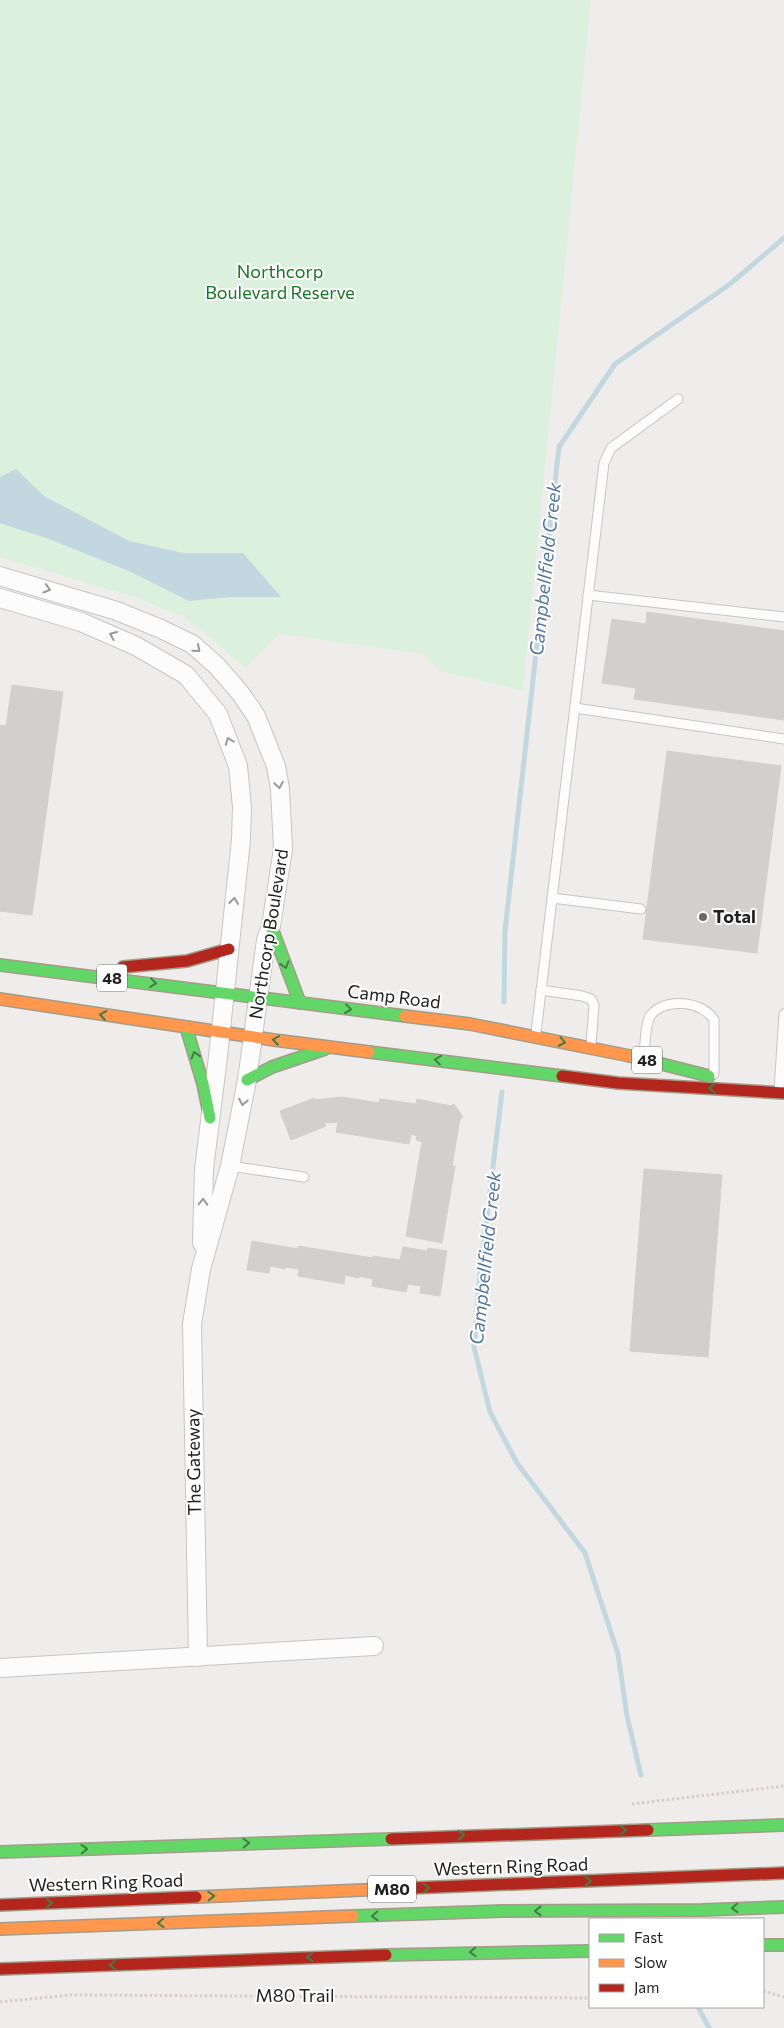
<svg xmlns="http://www.w3.org/2000/svg" width="784" height="2028" font-family="Commissioner,sans-serif">
<style>
.park{fill:#dcf1dd}
.water{fill:#c2d7df}
.lines{fill:none;stroke-linecap:round;stroke-linejoin:round}
.stream{stroke:#c2d7df;stroke-width:5}
.building{fill:#d2d0ce;stroke:#d2cfcd}
.lane-casing{stroke:#c6c5c4;stroke-width:11}
.street-casing{stroke:#c6c5c4;stroke-width:20}
.fast-casing{stroke:#a49c89;stroke-width:14}
.slow-casing{stroke:#a49c89;stroke-width:14}
.jam-casing{stroke:#a49c89;stroke-width:14}
.path{stroke:#d6ccca;stroke-width:3;stroke-dasharray:2.5 2.5;stroke-linecap:butt}
.lane{stroke:#fdfcfc;stroke-width:9}
.street{stroke:#fdfcfc;stroke-width:18}
.fast{stroke:#63d668;stroke-width:11}
.slow{stroke:#ff974d;stroke-width:11}
.jam{stroke:#b3261e;stroke-width:11}
.oneway{stroke:#9a9999}
.oneway2{stroke:#427c44}
.poi-dot{fill:#696868;stroke:#fff;stroke-width:2}
.labels{text-anchor:middle;stroke-width:4;stroke-linejoin:round;paint-order:stroke}
.shield{fill:#fff;stroke:#646464;stroke-width:1}
.shield-label{font-size:16px;font-weight:bold;fill:#212121}
.park-label{font-size:18px;fill:#177823;stroke:#fff}
.poi-label{font-size:18px;font-weight:bold;fill:#212121;stroke:#fff;text-anchor:start}
.street-label{font-size:18px;fill:#212121;stroke:#fff}
.water-label{font-size:19px;font-style:italic;fill:#5377a1;stroke:#fff}
</style>
<rect width="100%" height="100%" fill="#efedeb"/>
<polygon class="park" points="0,0 591,0 523,691 440,671 424,654 279,634 245,668 212,639 182,616 131,596 0,557"/>
<polygon class="water" points="16,469 44,496 129,541 183,553 243,553 281,597 231,597 189,601 131,572 49,539 0,523 0,477"/>
<g class="lines">
<g class="stream">
<polyline points="504,1002 505,931 559,447 615,364 730,284 784,238"/>
<polyline points="502,1092 480,1274 474,1347 490,1412 517,1463 585,1553 618,1654 627,1716 641,1775"/>
<polyline points="698,2007 709,2028"/>
</g>
</g>
<g class="building">
<polygon points="647,612 784,631 784,720 634,699 636,688 602,683 612,619 646,624"/>
<polygon points="12,685 63,692 32,915 0,911 0,725 6,726"/>
<polygon points="667,751 781,766 757,953 643,939"/>
<polygon points="342,1097 379,1103 380,1099 416,1104 417,1099 451,1106 454,1104 463,1117 460,1119 452,1166 455,1166 442,1243 406,1236 422,1142 416,1140 417,1136 411,1134 409,1144 336,1132 338,1122 324,1123 326,1126 291,1140 280,1111 315,1098 315,1100"/>
<polygon points="644,1169 722,1175 708,1357 630,1351"/>
<polygon points="252,1241 298,1249 298,1246 373,1258 373,1256 400,1260 403,1247 427,1251 428,1248 447,1251 440,1296 420,1293 421,1286 408,1284 406,1292 372,1286 373,1279 359,1276 359,1278 345,1275 344,1284 298,1276 299,1269 285,1267 285,1269 270,1266 269,1273 247,1270"/>
</g>
<g class="lines">
<defs>
<g id="lane">
<polyline points="588,595 784,617"/>
<polyline points="575,708 784,739"/>
<polyline points="552,898 641,909"/>
<polyline points="541,990 582,996 591,999 594,1005 591,1045"/>
<polyline points="536,1033 604,463 611,448 678,399"/>
<path d="M644 1057C645 1047 645 1022 651 1015 665 997 703 1001 714 1020V1074"/>
<polyline points="779,1090 784,1014"/>
<polyline points="230,1166 304,1177"/>
</g>
<g id="street">
<polyline points="0,576 117,611 161,629 192,644 217,666 241,694 256,716 276,766 280,789 283,849 271,926 266,940 247,1080 230,1166 201,1269 192,1324 198,1657"/>
<polyline points="0,598 81,622 136,646 186,675 218,714 238,766 242,807 241,840 218,1057 204,1169 202,1243"/>
<polyline points="0,1668 374,1646"/>
</g>
<g id="fast">
<polyline points="271,926 300,1003"/>
<polyline points="0,965 405,1016"/>
<polyline points="186,1027 203,1084 210,1118"/>
<polyline points="369,1052 562,1076"/>
<polyline points="630,1056 709,1076"/>
<polyline points="247,1080 272,1067 325,1049"/>
<polyline points="648,1830 784,1825"/>
<polyline points="0,1852 391,1839"/>
<polyline points="353,1916 503,1911 702,1910 784,1907"/>
<polyline points="763,1945 784,1945"/>
<polyline points="386,1955 590,1951"/>
</g>
<g id="slow">
<polyline points="0,999 274,1040 369,1052"/>
<polyline points="405,1016 470,1024 630,1056"/>
<polyline points="196,1897 387,1889"/>
<polyline points="0,1929 353,1916"/>
</g>
<g id="jam">
<polyline points="123,967 187,961 229,949"/>
<polyline points="562,1076 618,1083 784,1093"/>
<polyline points="391,1839 648,1830"/>
<polyline points="387,1889 784,1873"/>
<polyline points="0,1905 196,1897"/>
<polyline points="0,1969 386,1955"/>
</g>
</defs>
<use href="#lane" class="lane-casing"/>
<use href="#street" class="street-casing"/>
<use href="#fast" class="fast-casing"/>
<use href="#slow" class="slow-casing"/>
<use href="#jam" class="jam-casing"/>
<g class="path">
<polyline points="632,1804 784,1786"/>
<polyline points="763,1991 784,1997"/>
<polyline points="0,2002 71,1995 590,1998"/>
</g>
<use href="#lane" class="lane"/>
<use href="#street" class="street"/>
<use href="#fast" class="fast"/>
<use href="#slow" class="slow"/>
<use href="#jam" class="jam"/>
</g>
<defs><path id="oneway-chevron" d="M-2-3.5L2.5 0L-2 3.5" fill="none" stroke-width="1.6" stroke-linecap="round" stroke-linejoin="round" transform="scale(1.25)"/></defs>
<g class="oneway">
<use href="#oneway-chevron" transform="translate(47 589) rotate(16)"/>
<use href="#oneway-chevron" transform="translate(113 635) rotate(-156)"/>
<use href="#oneway-chevron" transform="translate(197 649) rotate(40)"/>
<use href="#oneway-chevron" transform="translate(229 741) rotate(-111)"/>
<use href="#oneway-chevron" transform="translate(279 785) rotate(81)"/>
<use href="#oneway-chevron" transform="translate(234 901) rotate(-84)"/>
<use href="#oneway-chevron" transform="translate(243 1102) rotate(101)"/>
<use href="#oneway-chevron" transform="translate(203 1202) rotate(-88)"/>
</g>
<g class="oneway2">
<use href="#oneway-chevron" transform="translate(285 965) rotate(73)"/>
<use href="#oneway-chevron" transform="translate(153 983) rotate(7)"/>
<use href="#oneway-chevron" transform="translate(348 1009) rotate(7)"/>
<use href="#oneway-chevron" transform="translate(103 1015) rotate(-171)"/>
<use href="#oneway-chevron" transform="translate(276 1040) rotate(-172)"/>
<use href="#oneway-chevron" transform="translate(562 1042) rotate(12)"/>
<use href="#oneway-chevron" transform="translate(195 1055) rotate(-107)"/>
<use href="#oneway-chevron" transform="translate(438 1060) rotate(-173)"/>
<use href="#oneway-chevron" transform="translate(712 1088) rotate(-177)"/>
<use href="#oneway-chevron" transform="translate(623 1830) rotate(-2)"/>
<use href="#oneway-chevron" transform="translate(461 1835) rotate(-2)"/>
<use href="#oneway-chevron" transform="translate(246 1843) rotate(-2)"/>
<use href="#oneway-chevron" transform="translate(84 1849) rotate(-2)"/>
<use href="#oneway-chevron" transform="translate(588 1881) rotate(-3)"/>
<use href="#oneway-chevron" transform="translate(426 1888) rotate(-2)"/>
<use href="#oneway-chevron" transform="translate(211 1896) rotate(-2)"/>
<use href="#oneway-chevron" transform="translate(49 1903) rotate(-2)"/>
<use href="#oneway-chevron" transform="translate(735 1908) rotate(178)"/>
<use href="#oneway-chevron" transform="translate(538 1911) rotate(180)"/>
<use href="#oneway-chevron" transform="translate(375 1916) rotate(178)"/>
<use href="#oneway-chevron" transform="translate(161 1923) rotate(178)"/>
<use href="#oneway-chevron" transform="translate(473 1952) rotate(178)"/>
<use href="#oneway-chevron" transform="translate(310 1957) rotate(178)"/>
<use href="#oneway-chevron" transform="translate(113 1965) rotate(178)"/>
</g>
<circle class="poi-dot" cx="703" cy="917" r="5"/>
<g class="labels">
<g class="shield">
<rect x="97" y="964.5" width="30" height="27" rx="4"/>
<rect x="632" y="1046.5" width="30" height="27" rx="4"/>
<rect x="368" y="1875.5" width="48" height="27" rx="4"/>
</g>
<g class="shield-label">
<text x="112" y="984">48</text>
<text x="647" y="1066">48</text>
<text x="392" y="1895">M80</text>
</g>
<g class="park-label">
<text x="280" y="278">Northcorp<tspan x="280" dy="21">Boulevard Reserve</tspan></text>
</g>
<g class="poi-label">
<text x="713" y="923">Total</text>
</g>
<g class="street-label">
<text transform="translate(269 934) rotate(-81)" y="6">Northcorp Boulevard</text>
<text transform="translate(394 997) rotate(7)" y="6">Camp Road</text>
<text transform="translate(194 1462) rotate(-91)" y="6">The Gateway</text>
<text transform="translate(511 1867) rotate(-2)" y="6">Western Ring Road</text>
<text transform="translate(106 1883) rotate(-2)" y="6">Western Ring Road</text>
<text x="295" y="2002">M80 Trail</text>
</g>
<g class="water-label">
<text transform="translate(545 569) rotate(-84)" y="7">Campbellfield Creek</text>
<text transform="translate(485 1258) rotate(-84)" y="7">Campbellfield Creek</text>
</g>
</g>
<rect x="589" y="1918" width="175" height="90" fill="#ffffff" stroke="#a6a6a6"/>
<rect x="599" y="1934" width="25" height="8" fill="#63d668" stroke="#a6a6a6"/>
<text x="634" y="1943" font-size="15" fill="#212121">Fast</text>
<rect x="599" y="1959" width="25" height="8" fill="#ff974d" stroke="#a6a6a6"/>
<text x="634" y="1968" font-size="15" fill="#212121">Slow</text>
<rect x="599" y="1984" width="25" height="8" fill="#b3261e" stroke="#a6a6a6"/>
<text x="634" y="1993" font-size="15" fill="#212121">Jam</text>
</svg>
